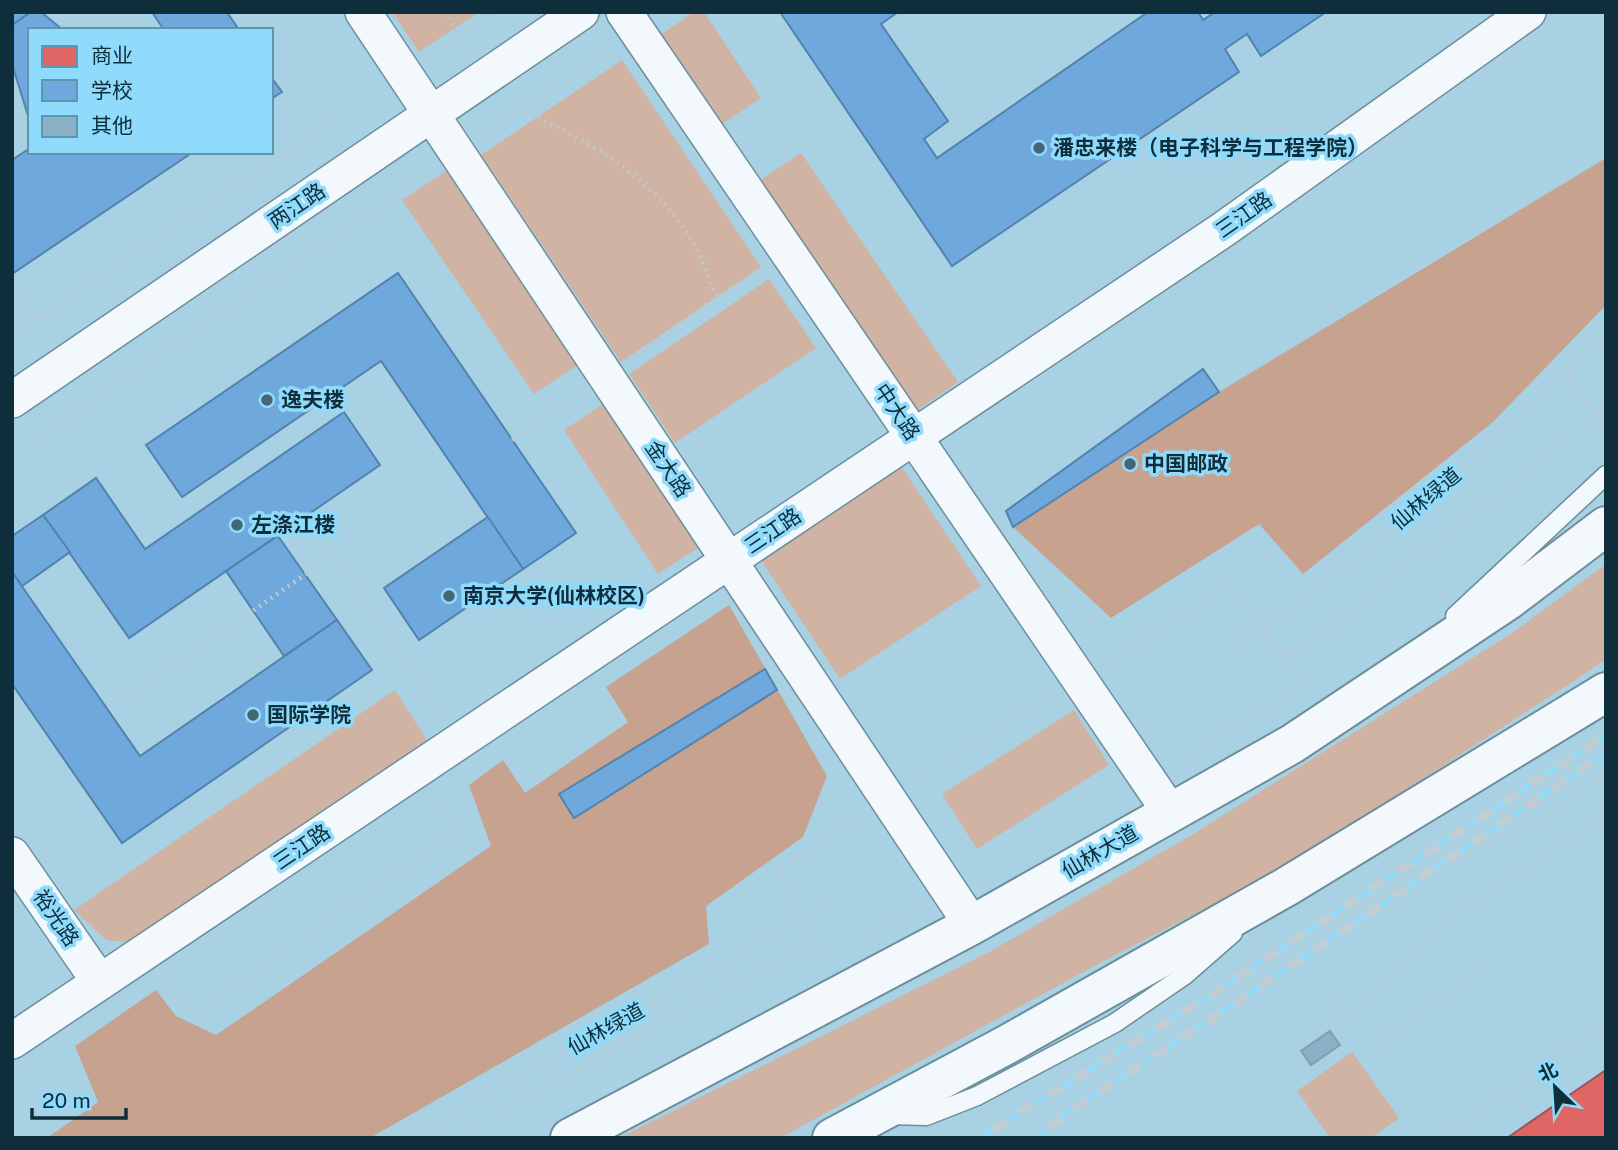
<svg xmlns="http://www.w3.org/2000/svg" width="1618" height="1150" font-family="'Public Sans','Noto Sans SC',sans-serif">
<style>
.green{fill:#d1b3a3}
.forest{fill:#c7a38f}
.shops{fill:#e06666;stroke:#a15559;stroke-width:2}
.schools{fill:#6fa8dc;stroke:#5283ac;stroke-width:2}
.building{fill:#8cb1c7;stroke:#839eaf;stroke-width:2}
.lines{fill:none;stroke-linecap:round;stroke-linejoin:round}
.lane-casing{stroke:#6c8e9c;stroke-width:21}
.street-casing{stroke:#6c8e9c;stroke-width:38}
.primary-casing{stroke:#6c8e9c;stroke-width:42}
.path{stroke:#bdc9cf;stroke-width:4.5;stroke-dasharray:2 5;stroke-linecap:butt}
.lane{stroke:#f2f8fb;stroke-width:18}
.street{stroke:#f2f8fb;stroke-width:35}
.primary{stroke:#f2f8fb;stroke-width:38}
.rail-casing{stroke:#c0cdd2;stroke-width:8}
.rail{stroke:#90dbfc;stroke-width:5;stroke-dasharray:16;stroke-linecap:butt}
.poi-dot{fill:#446776;stroke:#90dbfc;stroke-width:2.5}
.labels{text-anchor:middle;stroke-width:7;stroke-linejoin:round;paint-order:stroke}
.poi-label{font-size:21px;font-weight:bold;fill:#0e2e3b;stroke:#90dbfc;text-anchor:start}
.street-label{font-size:21px;fill:#0e2e3b;stroke:#90dbfc}
</style>
<rect width="100%" height="100%" fill="#a8d1e4"/>
<g class="green">
<polygon points="392,12 479,12 419,52"/>
<polygon points="694,12 704,12 761,98 716,128 657,37"/>
<polygon points="622,60 761,267 621,362 481,155"/>
<polygon points="801,153 958,382 913,413 756,183"/>
<polygon points="446,171 578,365 534,394 402,200"/>
<polygon points="769,279 816,348 675,443 629,374"/>
<polygon points="605,403 699,547 658,574 564,430"/>
<polygon points="901,466 981,586 840,679 760,559"/>
<polygon points="1606,564 1606,659 1574,681 1291,864 1098,964 780,1138 619,1138 991,951 1190,836 1512,633"/>
<polygon points="395,690 427,740 127,942 106,940 74,910"/>
<polygon points="1074,710 1109,765 977,849 942,794"/>
<polygon points="1352,1052 1399,1118 1371,1138 1330,1138 1297,1091"/>
</g>
<g class="forest">
<polygon points="1606,158 1606,305 1493,422 1303,574 1259,524 1111,618 1013,527 1219,392"/>
<polygon points="729,605 827,776 803,837 706,906 709,944 370,1138 47,1138 98,1102 75,1046 156,990 176,1016 216,1035 491,846 469,785 503,760 525,793 628,722 606,687"/>
</g>
<polygon class="shops" points="1606,1070 1606,1138 1507,1138"/>
<g class="schools">
<polygon points="12,12 31,12 12,25"/>
<polygon points="31,12 41,12 63,30 30,30 30,122 12,64 12,25"/>
<polygon points="152,12 227,12 239,30 164,30"/>
<polygon points="780,12 898,12 881,24 948,121 924,139 937,158 1148,12 1198,12 1203,20 1215,12 1326,12 1261,56 1247,34 1225,49 1239,72 952,266"/>
<polygon points="271,77 282,92 271,99"/>
<polygon points="30,148 30,152 193,152 12,274 12,160"/>
<polygon points="398,273 576,533 523,569 381,361 182,497 146,445"/>
<polygon points="1203,369 1219,392 1013,527 1006,511"/>
<polygon points="344,412 380,465 129,638 43,515 96,478 145,549"/>
<polygon points="43,515 70,552 22,586 12,572 12,536"/>
<polygon points="488,517 523,569 419,640 384,588"/>
<polygon points="278,536 337,620 284,656 226,571"/>
<polygon points="12,572 140,756 337,620 372,670 122,843 12,684"/>
<polygon points="765,669 777,690 574,818 559,794"/>
</g>
<polygon class="building" points="1330,1031 1340,1045 1311,1065 1301,1051"/>
<g class="lines">
<defs>
<g id="lane">
<polyline points="1455,616 1606,475"/>
<polyline points="890,1115 926,1116 977,1096 1115,1023 1185,975 1233,933"/>
</g>
<g id="street">
<polyline points="363,12 972,925"/>
<polyline points="624,12 1170,812"/>
<polyline points="12,400 581,12"/>
<polyline points="12,855 99,981"/>
<polyline points="12,1041 1224,229 1528,12"/>
</g>
<g id="primary">
<polyline points="570,1138 972,925 1292,744 1507,601 1606,526"/>
<polyline points="832,1138 1008,1044 1286,887 1606,692"/>
</g>
</defs>
<use href="#lane" class="lane-casing"/>
<use href="#street" class="street-casing"/>
<use href="#primary" class="primary-casing"/>
<g class="path">
<polyline points="444,12 456,28 457,34"/>
<polyline points="430,54 489,12"/>
<path d="M525 112C594 144 648 173 690 238 701 256 708 278 717 297"/>
<polyline points="485,136 612,52"/>
<polyline points="12,290 35,321"/>
<polyline points="12,337 334,120"/>
<polyline points="633,359 717,297 762,271"/>
<polyline points="1567,373 1606,428"/>
<polyline points="512,440 580,395"/>
<polyline points="12,455 431,172"/>
<polyline points="1233,643 1299,603 1373,544 1475,458 1606,337"/>
<polyline points="1281,658 1338,622 1606,406"/>
<polyline points="1107,662 1230,584 1302,688 1175,762"/>
<polyline points="121,702 335,554 442,716"/>
<polyline points="914,781 1053,696"/>
<polyline points="860,941 922,906"/>
<polyline points="831,958 829,959 803,917 780,870 860,816"/>
<polyline points="1231,971 1551,813 1606,772"/>
<polyline points="161,979 194,1015 457,831 437,795"/>
<polyline points="1319,1009 1334,1000 1345,1018"/>
<polyline points="1355,1011 1434,930 1606,812"/>
<polyline points="1378,1044 1488,966"/>
<polyline points="1443,1135 1606,1024"/>
<polyline points="408,1138 615,1024 830,903"/>
<polyline points="454,1138 727,988 820,945"/>
<polyline points="1126,1138 1130,1135"/>
</g>
<use href="#lane" class="lane"/>
<use href="#street" class="street"/>
<use href="#primary" class="primary"/>
<defs>
<g id="rail">
<polyline points="979,1138 1208,997 1606,735"/>
<polyline points="1035,1138 1070,1111 1231,1006 1606,753"/>
</g>
</defs>
<use href="#rail" class="rail-casing"/>
<use href="#rail" class="rail"/>
</g>
<g class="poi-dot">
<circle cx="1039" cy="148" r="7"/>
<circle cx="267" cy="400" r="7"/>
<circle cx="1130" cy="464" r="7"/>
<circle cx="237" cy="525" r="7"/>
<circle cx="449" cy="596" r="7"/>
<circle cx="253" cy="715" r="7"/>
</g>
<g class="labels">
<g class="poi-label">
<text x="1053" y="155">潘忠来楼（电子科学与工程学院）</text>
<text x="281" y="407">逸夫楼</text>
<text x="1144" y="471">中国邮政</text>
<text x="251" y="532">左涤江楼</text>
<text x="463" y="603">南京大学(仙林校区)</text>
<text x="267" y="722">国际学院</text>
</g>
<g class="street-label">
<text transform="translate(297 206) rotate(-34)" y="7">两江路</text>
<text transform="translate(1244 215) rotate(-35)" y="7">三江路</text>
<text transform="translate(897 412) rotate(56)" y="7">中大路</text>
<text transform="translate(668 469) rotate(56)" y="7">金大路</text>
<text transform="translate(1426 499) rotate(-40)" y="7">仙林绿道</text>
<text transform="translate(773 531) rotate(-34)" y="7">三江路</text>
<text transform="translate(302 847) rotate(-34)" y="7">三江路</text>
<text transform="translate(1100 852) rotate(-30)" y="7">仙林大道</text>
<text transform="translate(56 918) rotate(56)" y="7">裕光路</text>
<text transform="translate(606 1029) rotate(-29)" y="7">仙林绿道</text>
</g>
</g>
<rect width="1618" height="1150" fill="none" stroke="#0e2e3b" stroke-width="28"/>
<rect x="28" y="28" width="245" height="126" fill="#90dbfc" stroke="#5c96af" stroke-width="2"/>
<rect x="42" y="46" width="35" height="21" fill="#e06666" stroke="#5c96af" stroke-width="2"/>
<text x="91" y="63" font-size="21" fill="#0e2e3b">商业</text>
<rect x="42" y="80" width="35" height="21" fill="#6fa8dc" stroke="#5c96af" stroke-width="2"/>
<text x="91" y="98" font-size="21" fill="#0e2e3b">学校</text>
<rect x="42" y="116" width="35" height="21" fill="#8cb1c7" stroke="#5c96af" stroke-width="2"/>
<text x="91" y="133" font-size="21" fill="#0e2e3b">其他</text>
<g transform="translate(1555 1087) rotate(335)" stroke="#90dbfc" stroke-width="5" paint-order="stroke">
<path d="M0-5L12 26L0 18L-12 26Z" fill="#0e2e3b"/>
<text y="-10" font-size="19" font-weight="bold" text-anchor="middle" fill="#0e2e3b">北</text>
</g>
<path d="M32 1108v10h94v-10" fill="none" stroke="#0e2e3b" stroke-width="3.5"/>
<text x="42" y="1108" font-size="21" fill="#0e2e3b" stroke="#90dbfc" stroke-width="5" paint-order="stroke">20 m</text>
</svg>
